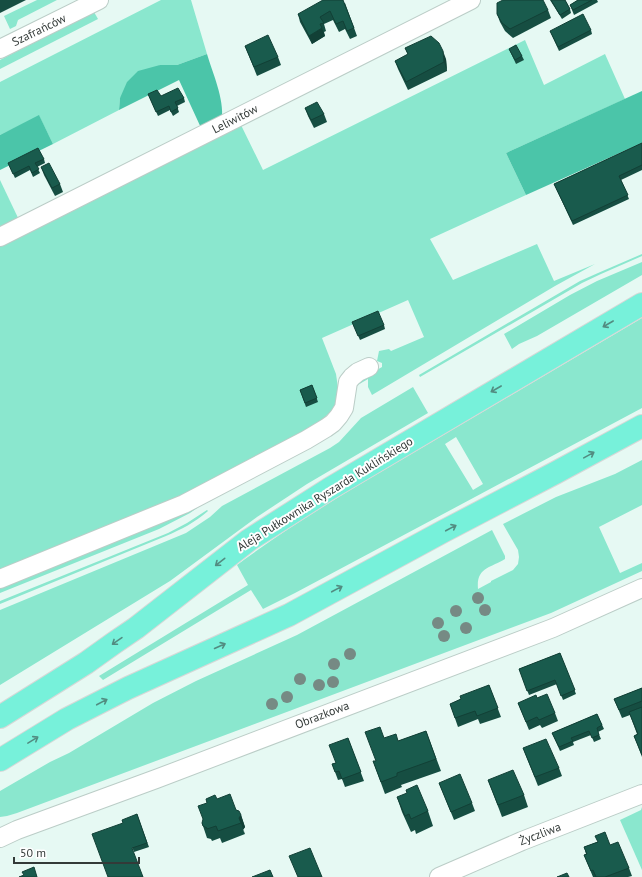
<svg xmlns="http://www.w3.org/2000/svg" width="642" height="877" font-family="'PT Sans',sans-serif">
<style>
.green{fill:#8ae7ce;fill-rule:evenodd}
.forest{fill:#4bc5a9}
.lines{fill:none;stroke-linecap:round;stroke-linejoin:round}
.minor-casing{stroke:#bbcdc7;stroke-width:20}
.major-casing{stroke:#d6d8d7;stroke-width:24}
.minor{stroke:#fff;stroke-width:18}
.major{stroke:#77f1da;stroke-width:22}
.tree{fill:#768a84}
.wall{fill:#164e42}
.shaded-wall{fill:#124036}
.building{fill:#195b4d;stroke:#124036}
.oneway{stroke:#528c81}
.labels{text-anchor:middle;stroke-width:4;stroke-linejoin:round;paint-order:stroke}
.street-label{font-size:12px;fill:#333a38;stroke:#fff}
</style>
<rect width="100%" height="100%" fill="#e6f9f3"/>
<g class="green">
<polygon points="37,0 57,0 18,20 16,26 10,29 4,16"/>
<polygon points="161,0 191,0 207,54 177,65 160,65 120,98 119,110 53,144 39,116 0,135 0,82"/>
<polygon points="94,12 98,19 0,69 0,60"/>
<polygon points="525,40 544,85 605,54 625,99 506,153 526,195 430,239 453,280 537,244 554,281 595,264 555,286 372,395 368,387 368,379 356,386 356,382 382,367 382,363 377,361 379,351 389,349 391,351 424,337 408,300 322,338 336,374 339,395 338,399 332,410 319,423 194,489 145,513 0,572 0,245 240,123 263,170"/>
<polygon points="0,180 20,222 0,232"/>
<polygon points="642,254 642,256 601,274 582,283 420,377 419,375 580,281 598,273"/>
<polygon points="642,262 642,275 537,336 519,344 512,349 504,334 570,295 597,281"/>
<path d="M642 318V408L295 593 263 609 251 590 103 680 99 676 248 585 237 565C296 521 360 484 423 447 496 404 569 361 642 318ZM456 437 483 484 473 490 445 444Z"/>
<polygon points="413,387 428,413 307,484 257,517 170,581 0,685 0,610 186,533 210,517 222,506 330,448 339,442 361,418"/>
<path d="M642 460V505L599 527 620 573 642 563V571L551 613 17 813 7 816 0 817V791L50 762 69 753 153 703 196 681 297 635 492 530 505 556V559C491 568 476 567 478 589L491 582V581L513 570 518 564 519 557 518 550 503 524 556 497 615 474Z"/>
<polygon points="207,501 190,513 159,529 0,593 0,588 162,523"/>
<path d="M207 510 208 511C194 523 182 529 166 536L0 604V601L168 533 187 523Z"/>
<polygon points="642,807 642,870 620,820 641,810"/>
</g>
<g class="forest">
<path d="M207 54C213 74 224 98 222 119L202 130 179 80 119 110 120 98 127 82 138 71 160 65H177Z"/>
<polygon points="642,91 642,143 526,195 506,153"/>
<polygon points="39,115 53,144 0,170 0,135"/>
</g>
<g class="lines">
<defs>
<g id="minor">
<polyline points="0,49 99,0"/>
<polyline points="0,237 471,0"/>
<polyline points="0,579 184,504 306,440 326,428 333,423 339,416 344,408 348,382 352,377 358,372 369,367"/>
<polyline points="0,838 17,830 156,779 553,628 642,588"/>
<polyline points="439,877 522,841 642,794"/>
</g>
<g id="major">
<polyline points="0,717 86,663 114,643 136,628 249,540 329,489 642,304"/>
<polyline points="0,760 67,719 128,688 289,615 444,531 555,473 642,426"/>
</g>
</defs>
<use href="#minor" class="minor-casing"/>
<use href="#major" class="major-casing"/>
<use href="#minor" class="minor"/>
<use href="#major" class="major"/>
</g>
<g class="tree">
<circle cx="478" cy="598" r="6"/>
<circle cx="485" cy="610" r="6"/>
<circle cx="456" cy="611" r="6"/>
<circle cx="438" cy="623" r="6"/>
<circle cx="466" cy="628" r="6"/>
<circle cx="444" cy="636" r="6"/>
<circle cx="350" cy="654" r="6"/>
<circle cx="334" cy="664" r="6"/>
<circle cx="300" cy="679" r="6"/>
<circle cx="333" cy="682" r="6"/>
<circle cx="319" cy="685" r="6"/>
<circle cx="287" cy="697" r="6"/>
<circle cx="272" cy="704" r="6"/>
</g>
<g class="wall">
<polygon points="0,0 26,0 0,13"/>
<polygon points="550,0 565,0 570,9 571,13 562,19"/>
<polygon points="578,0 597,0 598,2 574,15 570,5"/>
<polygon points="345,3 357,36 350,39 345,29 339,32 333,20 324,24 326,31 324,32 325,36 312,44 300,22 298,14"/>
<polygon points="548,10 551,18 513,38 505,31 500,22 497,14"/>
<polygon points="591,30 592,34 559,51 550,31"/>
<polygon points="245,46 278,57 281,65 257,76"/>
<polygon points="405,48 446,59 447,71 408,90 398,69 395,61 408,55"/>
<polygon points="509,49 522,56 524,60 516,64"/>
<polygon points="148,94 161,96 184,98 185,102 177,106 179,112 173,116 170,110 158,116"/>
<polygon points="305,108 324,114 327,122 314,128 308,116"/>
<polygon points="642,143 642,170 621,180 629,199 573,225 554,184"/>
<polygon points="44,159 45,163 37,167 40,173 33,177 30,170 15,178 8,163"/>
<polygon points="41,167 60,184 63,192 55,196 44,175"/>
<polygon points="352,322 384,325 385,329 360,340"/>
<polygon points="312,385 318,402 306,407 300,390"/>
<polygon points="560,653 576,694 563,700 557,684 529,695 519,669"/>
<polygon points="489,685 501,717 480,724 478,719 458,727 450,704 461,699"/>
<polygon points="642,688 642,757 634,736 637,734 630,715 622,718 614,699"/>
<polygon points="537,698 555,713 558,721 542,728 540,725 529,730 518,703"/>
<polygon points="597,714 604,729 598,732 601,739 594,742 591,735 573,742 574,745 560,751 552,733"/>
<polygon points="426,731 441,771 401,785 402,787 385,794 373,761 376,761 384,738 398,741"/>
<polygon points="348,738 364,781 345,787 342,779 338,780 332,764 336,763"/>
<polygon points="523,748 559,768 562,776 538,786"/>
<polygon points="488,780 524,795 528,807 502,817"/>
<polygon points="439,783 472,803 475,811 454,820"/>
<polygon points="397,797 428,811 433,826 416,834 415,830 411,832 402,812"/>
<polygon points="217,799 236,810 241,815 245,827 243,830 245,834 222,843 220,838 212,841 211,839 207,838 202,823"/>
<polygon points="137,814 149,847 134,852 123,823"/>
<polygon points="597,842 610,845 629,868 632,876 628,877 593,877 584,855 586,854 584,847"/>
</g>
<g class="shaded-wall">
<polygon points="322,28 325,36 312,44 309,36"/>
<polygon points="443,51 446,59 447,71 444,62"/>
<polygon points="241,815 245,827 243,830 245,834 239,818"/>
</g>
<g class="building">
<polygon points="323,0 343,0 354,28 347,31 343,21 336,24 330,11 320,17 324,23 320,24 322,28 309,36 298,14"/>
<polygon points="503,0 543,0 548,10 510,29 502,23 497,14 497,3"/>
<polygon points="551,0 565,0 570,9 560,15"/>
<polygon points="578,0 592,0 573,10 570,5"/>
<polygon points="583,14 591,30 558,47 550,31"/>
<polygon points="268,35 278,57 254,67 245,46"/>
<polygon points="431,36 439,43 443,51 444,62 406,82 395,61 408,54 405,48"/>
<polygon points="516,45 522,56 515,60 509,49"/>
<polygon points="178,88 184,98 175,102 178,108 171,112 169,106 156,112 148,94 157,90 161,96"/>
<polygon points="317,102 324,114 311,120 305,108"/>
<polygon points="642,143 642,165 619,176 628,195 572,221 554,184"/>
<polygon points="38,148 44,159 35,163 39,169 32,173 29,166 13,174 8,163"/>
<polygon points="49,163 60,184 52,188 41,167"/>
<polygon points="378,311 384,325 358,336 352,322"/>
<polygon points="312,385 317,398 305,403 300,390"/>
<polygon points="560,653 575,690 561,696 555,680 527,691 519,669"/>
<polygon points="489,685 498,708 477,716 475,711 455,718 450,704 461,699 460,696"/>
<polygon points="642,688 642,701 619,710 614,699"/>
<polygon points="547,694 555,713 539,720 537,717 526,722 518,703 536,695 537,698"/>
<polygon points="642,707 642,755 634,736 638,734 629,712"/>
<polygon points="597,714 602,725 597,728 599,735 592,738 589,731 571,738 573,741 559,747 552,733"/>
<polygon points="380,727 384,738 396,734 398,741 426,731 436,759 397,773 397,776 381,782 373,761 376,761 365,732"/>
<polygon points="348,738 361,772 342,779 339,771 335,772 332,764 336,763 329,745"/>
<polygon points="546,739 559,768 535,777 523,748"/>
<polygon points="513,770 524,795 498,805 488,780"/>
<polygon points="460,774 472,803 451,812 439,783"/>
<polygon points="417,785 428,811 411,819 409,814 405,816 397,797 407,793 406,790"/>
<polygon points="230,794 236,810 239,811 241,815 239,818 241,823 218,831 216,826 207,829 207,828 203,826 202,823 203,819 198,806 207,803 206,799 215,795 217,799"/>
<polygon points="137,814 147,843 132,848 143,877 108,877 92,834 123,823 122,820"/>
<polygon points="605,832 610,845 618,842 629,868 605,877 596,877 593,870 591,871 584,855 587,854 584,847 598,842 595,836"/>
<polygon points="310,848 322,877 298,877 289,856"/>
<polygon points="34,867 37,877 19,877 24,875 22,872"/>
<polygon points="270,870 273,877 252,877"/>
<polygon points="567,873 569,877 557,877"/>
</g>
<defs><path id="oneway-shaft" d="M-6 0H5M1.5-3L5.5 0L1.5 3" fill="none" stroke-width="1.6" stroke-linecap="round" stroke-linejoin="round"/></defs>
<g class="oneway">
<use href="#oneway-shaft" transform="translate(608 324) rotate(150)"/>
<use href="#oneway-shaft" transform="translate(496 389) rotate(150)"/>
<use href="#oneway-shaft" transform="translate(589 455) rotate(-29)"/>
<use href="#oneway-shaft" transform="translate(451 528) rotate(-28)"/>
<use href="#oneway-shaft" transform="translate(220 562) rotate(142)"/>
<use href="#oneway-shaft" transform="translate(337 589) rotate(-28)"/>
<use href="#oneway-shaft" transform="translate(117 641) rotate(145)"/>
<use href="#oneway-shaft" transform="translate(220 646) rotate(-24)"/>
<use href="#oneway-shaft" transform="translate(102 702) rotate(-28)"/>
<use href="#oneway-shaft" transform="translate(33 740) rotate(-31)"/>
</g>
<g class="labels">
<g class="street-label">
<text transform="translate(39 30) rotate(-26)" y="4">Szafrańców</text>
<text transform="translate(235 119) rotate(-27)" y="4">Leliwitów</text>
<text transform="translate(325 494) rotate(-32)" y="4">Aleja Pułkownika Ryszarda Kuklińskiego</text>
<text transform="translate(322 715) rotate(-21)" y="4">Obrazkowa</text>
<text transform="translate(540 834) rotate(-21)" y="4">Życzliwa</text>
</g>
</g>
<path d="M14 857v6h125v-6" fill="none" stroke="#333a38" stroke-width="2"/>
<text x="20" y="857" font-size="12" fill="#333a38" stroke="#ffffff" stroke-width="3" paint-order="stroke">50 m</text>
</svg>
